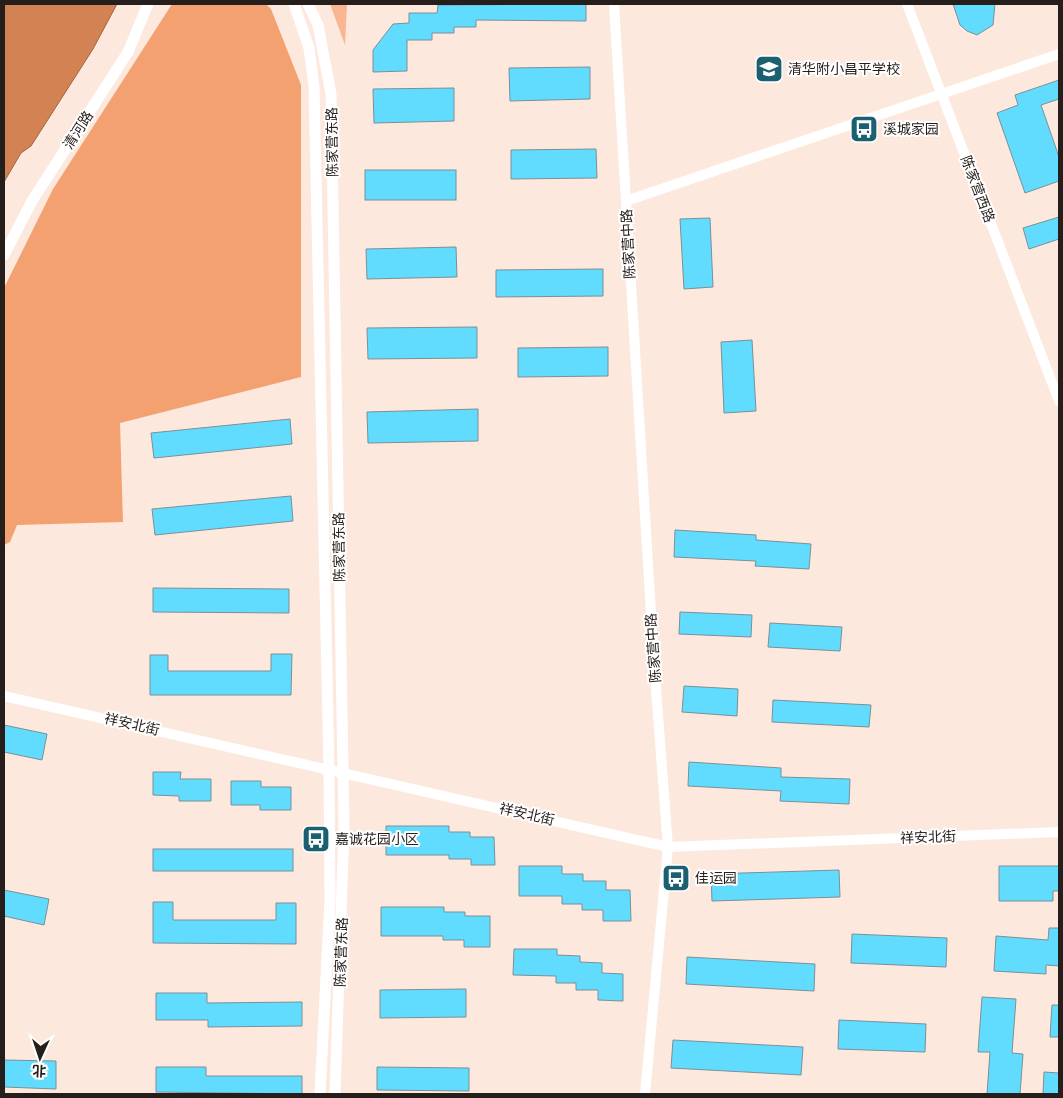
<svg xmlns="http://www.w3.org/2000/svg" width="1063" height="1098" font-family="'Golos Text','Noto Sans SC',sans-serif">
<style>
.green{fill:#fab690}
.forest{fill:#f4a171}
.water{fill:#d38353;stroke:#9f6542}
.building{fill:#61dcfe;stroke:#7a9097}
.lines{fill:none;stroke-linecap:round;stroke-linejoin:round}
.minor{stroke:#fff;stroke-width:10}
.tertiary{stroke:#fff;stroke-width:11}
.labels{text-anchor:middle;stroke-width:4;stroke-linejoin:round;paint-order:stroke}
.poi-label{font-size:14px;fill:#251e1a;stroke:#fff;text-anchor:start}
.street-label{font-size:14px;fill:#251e1a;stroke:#fff}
</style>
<rect width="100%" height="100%" fill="#fde8dd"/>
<polygon class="green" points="330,4 347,4 345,45"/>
<polygon class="forest" points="172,4 266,4 271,9 301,85 301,377 120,423 123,522 17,525 10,542 4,545 4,288 53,189"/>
<polygon class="water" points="4,4 117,4 93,49 31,146 21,153 4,182"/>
<g class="building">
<polygon points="586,4 586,21 476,20 476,27 454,27 454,33 432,33 432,40 407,40 407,71 373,72 373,50 393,24 409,23 409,13 437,13 438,5"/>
<polygon points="953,4 995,4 993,25 977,35 967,31 960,25"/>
<polygon points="590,67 590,99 510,101 509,68"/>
<polygon points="1059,80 1059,99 1041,105 1059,157 1059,181 1025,193 997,113 1018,105 1015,95"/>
<polygon points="454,88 454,121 374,123 373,89"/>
<polygon points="596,149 597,178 511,179 511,150"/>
<rect x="365" y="170" width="91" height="30"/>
<polygon points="1059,217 1059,239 1029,249 1023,228"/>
<polygon points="710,218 713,287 684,289 680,219"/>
<polygon points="456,247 457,277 367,279 366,249"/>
<polygon points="603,269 603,296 496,297 496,270"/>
<polygon points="477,327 477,358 368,359 367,328"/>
<polygon points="752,340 756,411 724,413 721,342"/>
<polygon points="608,347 608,376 518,377 518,348"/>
<polygon points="478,409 478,441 368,443 367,412"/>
<polygon points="290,419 292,444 154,458 151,433"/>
<polygon points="291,496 293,521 155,535 152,509"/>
<polygon points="675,530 756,535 756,540 811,544 809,569 755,566 756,561 674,557"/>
<polygon points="153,588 289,589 289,613 153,612"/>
<polygon points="680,612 752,615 751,637 679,634"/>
<polygon points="770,623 842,627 840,651 768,647"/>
<polygon points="271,654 292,654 291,695 150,695 150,655 168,655 168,671 271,671"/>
<polygon points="684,686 738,689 737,716 682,712"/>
<polygon points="773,700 871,705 869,727 772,722"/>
<polygon points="4,725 47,734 42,760 4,752"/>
<polygon points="689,762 781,768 781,777 850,779 849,804 780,801 781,791 688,786"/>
<polygon points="153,772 181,772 180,779 211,779 211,801 179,801 179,796 153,795"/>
<polygon points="231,781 261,781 261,787 291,787 291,810 260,810 260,805 231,805"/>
<polygon points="386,826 449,826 449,832 470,832 470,837 494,837 495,865 471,865 471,859 449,859 449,855 386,855"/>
<rect x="153" y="849" width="140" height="22"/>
<polygon points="519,866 562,866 562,874 583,874 583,881 606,881 606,890 630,890 631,921 603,921 603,910 582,910 582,904 562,904 562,896 519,896"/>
<polygon points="999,866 1059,866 1059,891 1053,891 1053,901 999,901"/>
<polygon points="839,870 840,897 712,901 711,874"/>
<polygon points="4,890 49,899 44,925 4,916"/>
<polygon points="153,902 173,902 173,920 276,920 276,903 296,903 296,944 153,943"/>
<polygon points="381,907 444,907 444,912 465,912 465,916 490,916 490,947 464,947 464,940 443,940 443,936 381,936"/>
<polygon points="1049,928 1059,928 1059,966 1046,965 1046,974 994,971 996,936 1048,940"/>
<polygon points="852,934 947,938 946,967 851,963"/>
<polygon points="514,949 557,949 557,955 580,956 580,962 602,963 602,973 623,974 623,1001 598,1000 598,990 576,990 576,983 556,983 556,976 513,975"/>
<polygon points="687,957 815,964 814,991 686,984"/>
<polygon points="466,989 466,1017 380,1018 380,990"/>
<polygon points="156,993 207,993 207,1003 302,1002 302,1026 208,1027 208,1020 156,1020"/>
<polygon points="982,997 1016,999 1012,1053 1023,1054 1020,1094 987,1094 990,1052 978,1052"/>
<polygon points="1052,1005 1059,1005 1059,1037 1050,1037"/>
<polygon points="839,1020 926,1024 925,1052 838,1049"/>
<polygon points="673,1040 803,1047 801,1075 671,1068"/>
<polygon points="4,1060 56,1061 56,1089 4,1087"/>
<polygon points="156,1067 206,1067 206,1076 302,1076 302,1094 156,1092"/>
<polygon points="377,1067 469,1068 469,1091 377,1090"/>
<polygon points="1044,1072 1059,1073 1059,1094 1043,1094"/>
</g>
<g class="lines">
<g class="minor">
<polyline points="614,4 654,663 668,847 645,1094"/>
<polyline points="907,4 1059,401"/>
<polyline points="626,201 1059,54"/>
<polyline points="4,696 668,847 1059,832"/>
</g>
<g class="tertiary">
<polyline points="294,4 309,48 314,86 329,768 330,900 320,1094"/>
<polyline points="308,4 318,25 331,94 344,826 335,1094"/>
<polyline points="4,255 32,201 128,52 148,4"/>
</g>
</g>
<defs>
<symbol id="school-square" viewBox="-11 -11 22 22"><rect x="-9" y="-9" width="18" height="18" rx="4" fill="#1a6071" stroke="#fff"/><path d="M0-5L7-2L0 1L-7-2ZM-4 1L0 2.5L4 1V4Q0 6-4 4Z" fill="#fff"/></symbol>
<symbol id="bus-square" viewBox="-11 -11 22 22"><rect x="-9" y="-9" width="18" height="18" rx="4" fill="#1a6071" stroke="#fff"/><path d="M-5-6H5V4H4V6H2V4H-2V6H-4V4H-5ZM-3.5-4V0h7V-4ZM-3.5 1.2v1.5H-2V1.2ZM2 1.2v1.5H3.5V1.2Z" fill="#fff"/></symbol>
</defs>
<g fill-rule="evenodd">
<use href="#school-square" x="753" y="53" width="32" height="32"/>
<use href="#bus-square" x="848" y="113" width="32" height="32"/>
<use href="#bus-square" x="300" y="823" width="32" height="32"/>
<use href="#bus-square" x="660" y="862" width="32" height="32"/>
</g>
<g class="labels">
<g class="poi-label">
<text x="788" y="74">清华附小昌平学校</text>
<text x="883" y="134">溪城家园</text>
<text x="335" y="844">嘉诚花园小区</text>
<text x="695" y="883">佳运园</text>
</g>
<g class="street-label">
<text transform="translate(78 130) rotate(-57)" y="5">清河路</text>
<text transform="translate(332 142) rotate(-91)" y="5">陈家营东路</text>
<text transform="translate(978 189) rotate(69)" y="5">陈家营西路</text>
<text transform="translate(628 244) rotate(-93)" y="5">陈家营中路</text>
<text transform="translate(339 547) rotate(-91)" y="5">陈家营东路</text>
<text transform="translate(653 648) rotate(-94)" y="5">陈家营中路</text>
<text transform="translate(132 724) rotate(13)" y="5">祥安北街</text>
<text transform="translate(527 814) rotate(13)" y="5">祥安北街</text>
<text transform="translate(928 837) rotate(-2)" y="5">祥安北街</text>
<text transform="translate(341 952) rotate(-88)" y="5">陈家营东路</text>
</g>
</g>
<rect width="1063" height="1098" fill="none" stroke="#251e1a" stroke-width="10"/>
<g transform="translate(40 1058) rotate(183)" stroke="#ffffff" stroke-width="4" paint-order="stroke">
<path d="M0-4L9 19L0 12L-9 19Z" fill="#251e1a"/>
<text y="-8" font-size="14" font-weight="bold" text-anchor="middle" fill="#251e1a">北</text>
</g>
</svg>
